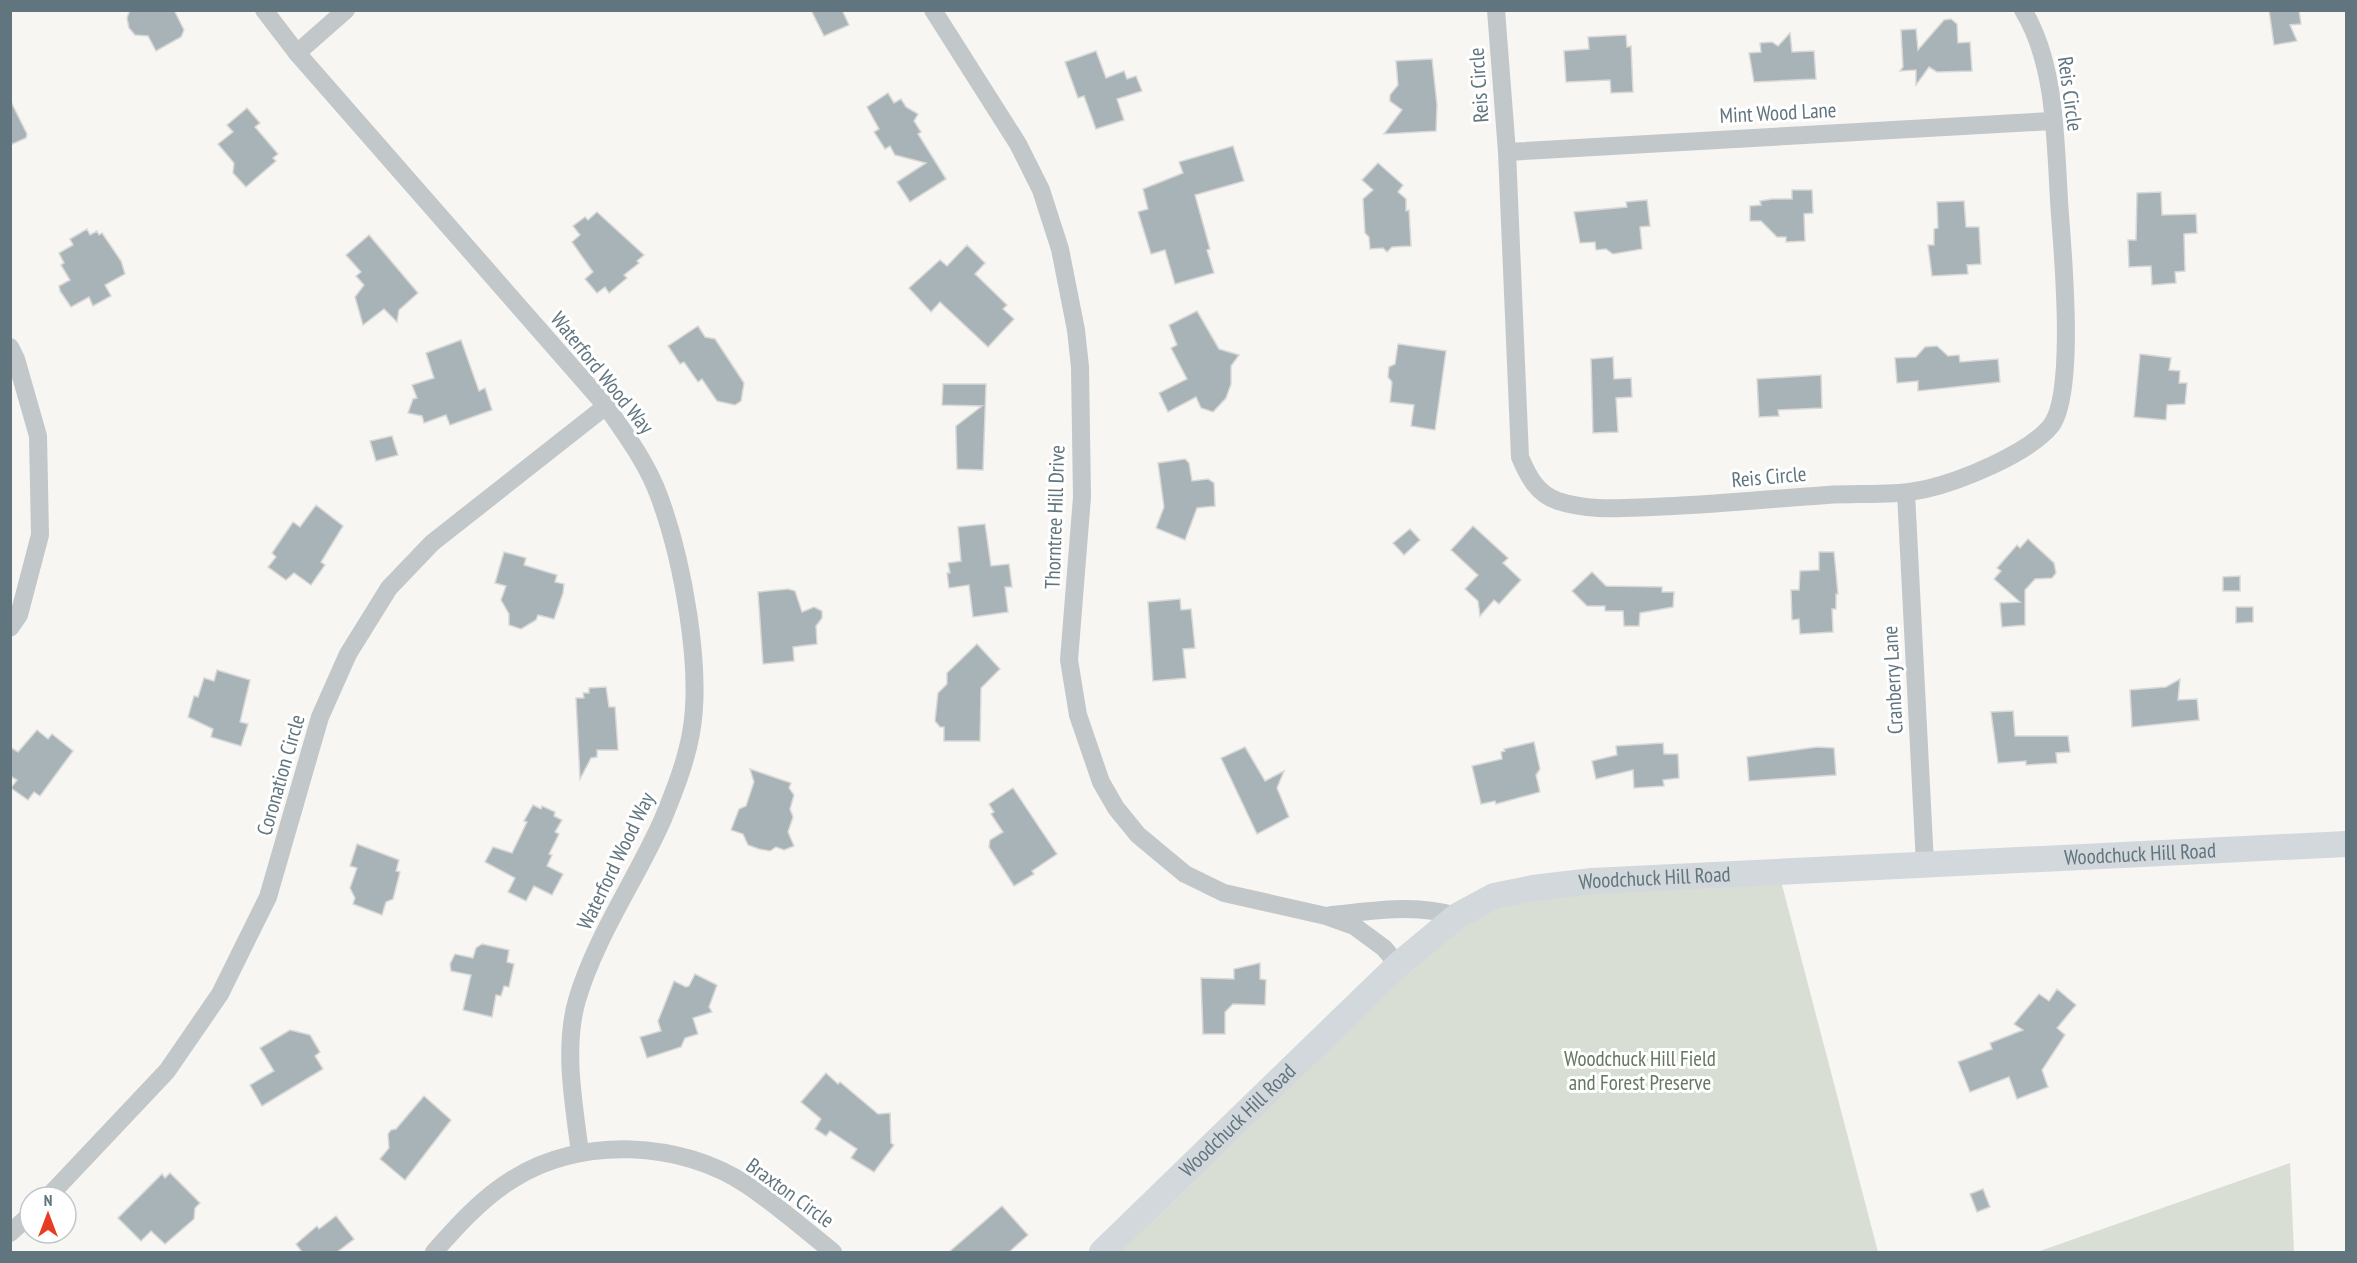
<svg xmlns="http://www.w3.org/2000/svg" width="2357" height="1263" font-family="'PT Sans Narrow',sans-serif">
<style>
.green{fill:#d9ded4}
.building{fill:#a8b3b7;stroke:#d8d8d6;stroke-width:1.5}
.lines{fill:none;stroke-linecap:round;stroke-linejoin:round}
.street{stroke:#c2c7c9;stroke-width:18}
.secondary{stroke:#d2d8db;stroke-width:26}
.labels{text-anchor:middle;stroke-width:6;stroke-linejoin:round;paint-order:stroke}
.street-label{font-size:21px;fill:#61757f;stroke:#fff}
.park-label{font-size:21px;fill:#667760;stroke:#fff}
</style>
<rect width="100%" height="100%" fill="#f7f6f3"/>
<g class="green">
<polygon points="1781,881 1878,1252 1116,1252 1404,973 1464,924 1497,907 1545,895"/>
<polygon points="2290,1163 2294,1252 2037,1252"/>
</g>
<g class="building">
<polygon points="130,10 174,10 184,30 181,37 156,51 148,36 135,35 129,28 127,18"/>
<polygon points="811,10 842,10 849,25 824,36"/>
<polygon points="2269,10 2299,10 2301,24 2290,25 2297,41 2274,45"/>
<polygon points="1951,19 1957,24 1958,43 1970,42 1972,71 1937,72 1929,67 1916,85 1916,70 1900,71 1903,67 1901,30 1916,29 1918,50 1944,20"/>
<polygon points="1790,33 1792,52 1814,51 1816,79 1754,82 1749,53 1761,52 1760,43 1772,42 1778,46"/>
<polygon points="1626,35 1627,47 1631,46 1633,92 1611,93 1610,80 1566,82 1564,51 1589,49 1588,37"/>
<polygon points="1096,51 1106,78 1124,71 1127,79 1136,76 1142,91 1117,99 1124,120 1096,129 1084,96 1078,98 1065,62"/>
<polygon points="1432,59 1437,105 1436,131 1384,134 1402,110 1390,101 1390,95 1398,85 1396,61"/>
<polygon points="888,93 894,103 901,99 906,107 918,114 914,121 921,132 918,134 946,179 910,202 897,182 926,163 895,155 890,146 885,149 874,132 879,129 867,107"/>
<polygon points="10,100 27,134 26,138 10,145"/>
<polygon points="247,108 260,123 255,127 278,154 273,158 276,161 246,187 233,173 234,163 218,144 233,132 227,125"/>
<polygon points="1233,146 1244,181 1195,195 1210,249 1207,250 1214,273 1175,284 1165,250 1151,254 1138,212 1148,209 1143,189 1183,173 1179,162"/>
<polygon points="1378,163 1403,185 1398,192 1406,199 1406,211 1409,210 1411,246 1392,247 1387,252 1383,248 1370,249 1369,237 1365,233 1363,199 1373,190 1362,180"/>
<polygon points="1792,190 1812,190 1813,213 1804,214 1805,241 1786,242 1786,237 1777,237 1761,221 1750,221 1750,206 1761,205 1760,201 1772,199 1792,199"/>
<polygon points="2161,192 2162,215 2196,214 2197,233 2184,234 2185,271 2175,272 2176,283 2152,285 2151,266 2129,267 2128,240 2136,240 2137,193"/>
<polygon points="1647,200 1650,226 1640,227 1642,249 1613,254 1606,249 1596,250 1595,242 1580,243 1574,212 1627,207 1626,202"/>
<polygon points="1964,201 1966,227 1979,227 1981,264 1967,265 1968,274 1932,276 1928,245 1934,245 1934,229 1938,228 1937,202"/>
<polygon points="597,212 644,255 637,261 639,263 624,275 627,278 609,293 605,287 597,293 585,279 593,272 572,242 580,235 573,226 585,217 588,220"/>
<polygon points="87,229 90,235 97,231 99,235 102,233 121,261 125,274 105,285 111,296 93,306 89,297 71,307 60,291 59,286 70,280 61,265 64,263 59,253 73,245 70,239"/>
<polygon points="369,235 418,293 399,310 397,322 384,309 363,325 355,297 364,285 356,276 361,272 346,255"/>
<polygon points="967,245 985,263 975,274 1007,305 1003,309 1014,319 988,347 940,302 931,312 909,288 940,260 947,266"/>
<polygon points="1197,311 1219,349 1239,355 1231,366 1231,384 1226,398 1213,412 1201,408 1196,397 1168,412 1159,393 1187,379 1171,348 1177,345 1169,325"/>
<polygon points="698,326 705,337 715,339 744,383 741,401 735,405 717,401 702,379 698,382 684,362 680,364 668,346"/>
<polygon points="461,340 479,391 485,388 492,410 450,425 446,415 424,423 422,416 408,413 413,399 417,398 412,385 434,378 426,353"/>
<polygon points="1398,344 1446,351 1435,430 1411,426 1414,405 1390,402 1392,382 1388,377 1389,367 1395,364"/>
<polygon points="1937,346 1948,356 1959,355 1960,362 1998,359 2000,382 1918,391 1918,381 1897,383 1895,358 1916,357 1925,347"/>
<polygon points="2140,354 2171,358 2169,370 2180,371 2179,383 2187,383 2185,404 2167,405 2166,420 2134,417"/>
<polygon points="1613,357 1614,379 1631,378 1632,397 1616,398 1618,432 1593,433 1591,359"/>
<polygon points="1821,375 1822,408 1778,410 1779,416 1759,417 1757,379"/>
<polygon points="943,384 986,384 983,470 957,469 956,433 956,426 982,406 942,405"/>
<polygon points="392,436 398,455 376,461 370,441"/>
<polygon points="1185,459 1189,463 1192,481 1208,479 1214,483 1215,506 1197,508 1185,540 1156,528 1164,507 1158,463"/>
<polygon points="316,505 343,526 321,562 325,565 311,585 294,573 286,580 268,567 276,557 272,553 293,522 300,527"/>
<polygon points="985,524 991,566 1009,564 1012,587 1005,587 1008,612 973,617 969,585 949,588 947,573 950,573 948,563 961,561 958,527"/>
<polygon points="1473,526 1508,558 1503,563 1521,580 1499,604 1494,600 1480,616 1478,601 1465,589 1478,575 1451,550"/>
<polygon points="1410,529 1420,540 1404,555 1393,543"/>
<polygon points="2028,539 2054,563 2056,573 2052,578 2035,579 2025,590 2025,625 2002,627 2000,603 2020,602 1994,579 2001,571 1997,568 2017,545 2020,548"/>
<polygon points="504,552 526,558 524,565 557,575 555,582 564,584 563,593 554,619 538,615 536,620 521,629 509,625 509,614 501,600 506,586 495,583"/>
<polygon points="1819,552 1834,552 1838,594 1836,594 1836,609 1832,609 1833,632 1800,634 1799,619 1792,620 1791,590 1799,590 1800,571 1819,570"/>
<polygon points="1592,572 1606,586 1662,587 1662,592 1674,592 1673,607 1640,613 1639,626 1624,626 1623,611 1605,611 1605,606 1587,606 1572,591"/>
<polygon points="2240,576 2240,591 2223,591 2223,577"/>
<polygon points="788,589 795,591 802,612 814,607 822,611 822,618 816,626 817,644 793,647 794,661 763,664 758,592"/>
<polygon points="1180,599 1181,610 1191,609 1195,648 1183,649 1186,678 1153,681 1148,602"/>
<polygon points="2236,607 2253,607 2253,622 2236,623"/>
<polygon points="977,644 1000,669 981,688 980,741 944,741 944,727 940,727 935,721 938,693 947,684 947,673"/>
<polygon points="217,670 250,680 240,722 248,724 241,746 211,737 213,729 188,717 194,696 198,697 204,678 214,681"/>
<polygon points="2180,679 2178,700 2197,699 2199,720 2132,727 2130,690 2166,687"/>
<polygon points="606,687 609,707 615,707 618,750 597,750 597,757 591,758 580,779 576,698 584,698 583,693 589,693 589,688"/>
<polygon points="2013,711 2015,736 2068,736 2070,752 2056,753 2057,763 2026,765 2026,761 1998,763 1991,712"/>
<polygon points="37,730 48,739 52,734 73,751 40,796 34,792 28,800 11,788 17,780 10,776 10,747 18,752"/>
<polygon points="1534,742 1540,769 1536,775 1540,792 1496,804 1495,801 1481,804 1472,766 1502,759 1501,752 1505,751 1504,749"/>
<polygon points="1663,743 1664,754 1678,754 1679,778 1663,780 1664,786 1634,788 1633,770 1596,779 1592,761 1617,755 1616,746"/>
<polygon points="1245,747 1265,781 1284,771 1277,788 1289,817 1257,834 1221,758"/>
<polygon points="1817,747 1834,748 1836,775 1749,781 1747,757"/>
<polygon points="750,769 791,783 789,788 794,795 790,809 793,817 788,832 794,846 784,850 776,847 770,851 759,849 748,845 743,834 731,830 739,809 746,806 754,782"/>
<polygon points="1013,788 1057,854 1032,871 1034,874 1014,886 989,847 990,840 1003,832 991,814 994,812 989,804"/>
<polygon points="533,805 541,809 542,806 555,812 554,816 562,820 555,832 559,834 549,854 552,855 547,866 563,874 552,895 534,886 526,901 508,892 515,878 485,862 493,847 512,853 527,822 524,821"/>
<polygon points="357,844 399,860 396,871 400,872 393,899 386,902 382,915 353,904 355,898 350,888 357,868 350,866"/>
<polygon points="482,944 509,950 507,962 514,964 509,987 504,986 501,996 496,995 492,1017 463,1010 471,975 451,971 450,964 455,954 473,958 476,948"/>
<polygon points="1260,963 1260,979 1266,980 1265,1005 1233,1004 1225,1012 1225,1034 1203,1034 1201,978 1234,979 1234,969"/>
<polygon points="695,974 717,985 709,1007 712,1012 693,1018 698,1034 685,1038 681,1047 647,1058 640,1037 661,1031 658,1021 674,981 686,987 689,986"/>
<polygon points="2057,989 2076,1005 2057,1028 2065,1035 2042,1070 2048,1087 2017,1099 2009,1077 1970,1092 1958,1062 1992,1049 1990,1043 2023,1030 2014,1024 2039,994 2049,1001"/>
<polygon points="290,1030 310,1035 320,1052 315,1056 323,1069 262,1106 250,1085 274,1071 260,1048"/>
<polygon points="826,1073 838,1084 840,1082 878,1114 890,1113 891,1143 894,1145 874,1172 851,1158 857,1149 830,1131 826,1136 815,1129 821,1119 801,1102"/>
<polygon points="424,1096 451,1120 405,1180 380,1159 389,1148 388,1134 391,1130 396,1129"/>
<polygon points="170,1173 200,1203 195,1208 194,1219 165,1244 151,1231 141,1241 118,1218 162,1174 165,1178"/>
<polygon points="1983,1189 1990,1207 1977,1212 1970,1194"/>
<polygon points="1002,1206 1028,1235 1009,1252 949,1252"/>
<polygon points="336,1216 354,1239 337,1252 302,1252 296,1244 317,1226 319,1229"/>
</g>
<g class="lines">
<g class="street">
<path d="M264 10 297 53 606 406C626 435 647 463 659 496 682 558 703 668 691 733 686 762 674 792 663 819 636 880 596 936 577 1000 563 1049 574 1104 580 1153"/>
<polyline points="933,10 1018,144 1041,190 1060,249 1076,330 1080,367 1082,497 1069,660 1078,715 1101,782 1116,808 1138,835 1185,874 1224,893 1326,916 1354,926 1384,948 1398,965"/>
<path d="M1496 10 1507 152 1520 457C1528 476 1537 494 1558 501 1588 511 1621 508 1652 507 1710 505 1768 499 1827 495 1860 493 1894 496 1926 489 1961 481 2027 454 2050 427 2076 397 2063 257 2060 215 2055 150 2058 67 2023 10"/>
<polyline points="297,53 346,10"/>
<polyline points="1507,152 2052,121"/>
<polyline points="10,347 16,359 38,436 40,535 19,615 10,628"/>
<polyline points="1906,493 1925,864"/>
<path d="M1331 915C1373 911 1415 903 1457 916"/>
<polyline points="48,1197 167,1071 220,994 268,897 320,717 348,654 389,588 432,543 606,406"/>
<polyline points="10,1233 30,1215"/>
<path d="M434 1252C458 1225 482 1198 513 1179 582 1136 681 1141 747 1185 777 1205 805 1230 833 1252"/>
</g>
<path class="secondary" id="s1" d="M1102 1252 1398 965 1457 916 1494 896 1533 888 1592 881 2346 844"/>
</g>
<g class="labels">
<g class="street-label">
<text transform="translate(1479 85) rotate(-94)" y="7">Reis Circle</text>
<text transform="translate(2070 94) rotate(82)" y="7">Reis Circle</text>
<text transform="translate(1778 113) rotate(-3)" y="7">Mint Wood Lane</text>
<text transform="translate(602 373) rotate(51)" y="7">Waterford Wood Way</text>
<text transform="translate(1769 477) rotate(-5)" y="7">Reis Circle</text>
<text transform="translate(1055 517) rotate(-88)" y="7">Thorntree Hill Drive</text>
<text transform="translate(1893 680) rotate(-93)" y="7">Cranberry Lane</text>
<text transform="translate(281 775) rotate(-74)" y="7">Coronation Circle</text>
<text dy="7" stroke="none"><textPath href="#s1" startOffset="1179">Woodchuck Hill Road</textPath></text>
<text transform="translate(616 861) rotate(-64)" y="7">Waterford Wood Way</text>
<text dy="7" stroke="none"><textPath href="#s1" startOffset="693">Woodchuck Hill Road</textPath></text>
<text dy="7" stroke="none"><textPath href="#s1" startOffset="189">Woodchuck Hill Road</textPath></text>
<text transform="translate(790 1193) rotate(36)" y="7">Braxton Circle</text>
</g>
<g class="park-label">
<text x="1640" y="1066">Woodchuck Hill Field<tspan x="1640" dy="24">and Forest Preserve</tspan></text>
</g>
</g>
<rect width="2357" height="1263" fill="none" stroke="#61757f" stroke-width="24"/>
<g transform="translate(48 1215)"><circle r="28" fill="#ffffff" stroke="#c0c8cc" stroke-width="1.5"/>
<path d="M0-4.5L10 22L0 15L-10 22Z" fill="#e73c23"/>
<text y="-9" font-size="16" font-weight="bold" text-anchor="middle" fill="#61757f">N</text>
</g>
</svg>
